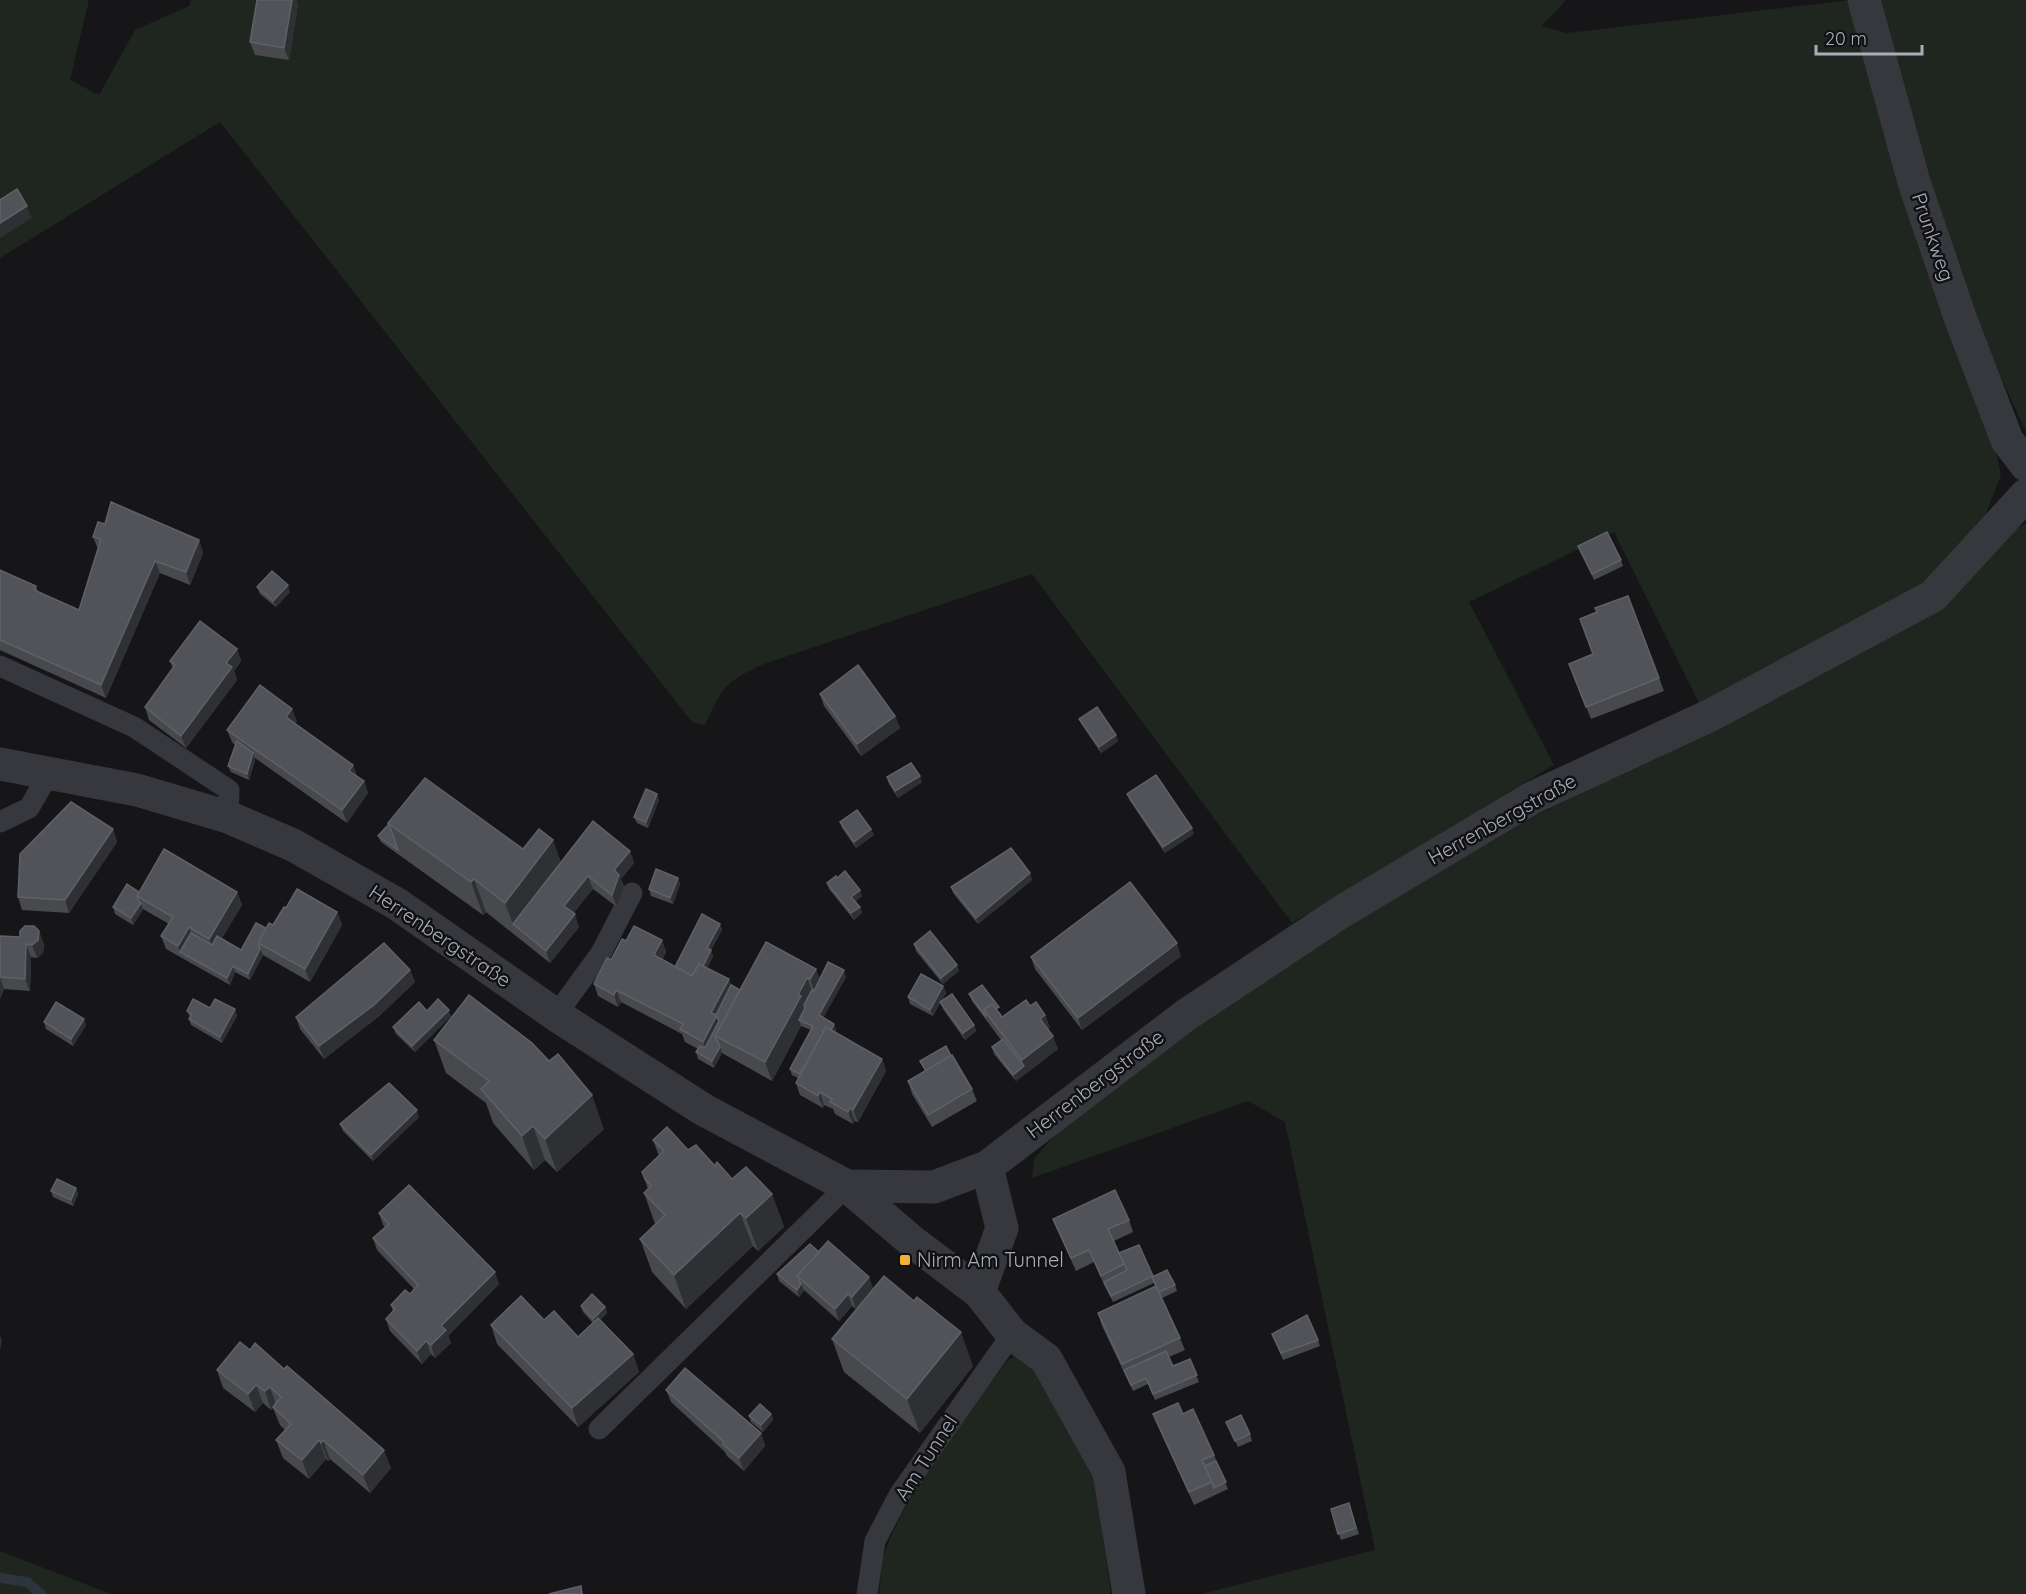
<svg xmlns="http://www.w3.org/2000/svg" width="2026" height="1594" font-family="Quicksand,sans-serif">
<style>
.green{fill:#1e261f}
.lines{fill:none;stroke-linecap:round;stroke-linejoin:round}
.stream{stroke:#2c353c;stroke-width:10}
.service{stroke:#37383d;stroke-width:21}
.minor{stroke:#37383d;stroke-width:33}
.wall{fill:#47494d}
.shaded-wall{fill:#2f3033}
.building{fill:#525359;stroke:#5f6168;stroke-width:1.5}
.poi-dot{fill:#f2b134;stroke:#111113;stroke-width:2}
.labels{text-anchor:middle;stroke-width:5;stroke-linejoin:round;paint-order:stroke}
.street-label{font-size:20px;fill:#a8adb8;stroke:#111113}
.poi-label{font-size:20px;fill:#a8adb8;stroke:#111113;text-anchor:start}
</style>
<rect width="100%" height="100%" fill="#161618"/>
<g class="green">
<path d="M0 0H89L70 80 99 95 135 30 189 6 191 0H1566L1542 26 1567 33 1852 0 1995 447 2001 475 1985 516 1918 588 1700 705 1614 532 1469 602 1554 765 1292 923 1032 574 764 664C726 681 722 687 705 725L692 722 220 122 0 258Z"/>
<polygon points="1880,0 2026,0 2026,432 1973,315 1927,177"/>
<polygon points="2026,523 2026,1594 1201,1594 1375,1550 1285,1122 1248,1101 1032,1178 1034,1159 1063,1126 1190,1030 1345,928 1535,816 1716,727"/>
<path d="M1024 1353 1095 1479 1111 1594H879C881 1580 881 1562 886 1548 914 1478 964 1418 1009 1359Z"/>
<polygon points="0,1551 111,1594 0,1594"/>
</g>
<g class="lines">
<polyline class="stream" points="0,1578 27,1582 41,1594"/>
<g class="service">
<polyline points="0,666 134,727 229,790 228,817"/>
<polyline points="0,822 29,808 50,772"/>
<polyline points="556,1015 601,953 632,893"/>
<polyline points="599,1429 847,1186"/>
<polyline points="867,1594 875,1541 899,1495 1012,1334"/>
</g>
<g class="minor">
<polyline points="1864,0 1914,182 1961,320 2007,440 2026,465"/>
<polyline points="0,764 137,790 228,817 293,845 397,904 556,1015 704,1110 847,1186 914,1243 979,1292 1002,1228 987,1167"/>
<polyline points="847,1186 934,1187 987,1167 1186,1015 1341,912 1532,798 1711,715 1933,596 2026,495"/>
<polyline points="979,1292 1012,1334 1046,1359 1109,1472 1129,1594"/>
</g>
</g>
<g class="wall">
<polygon points="257,0 296,0 298,4 289,60 255,55 250,42"/>
<polygon points="93,537 199,540 203,553 190,585 160,573 106,698 0,650 0,570 36,586 38,592 79,610 98,549"/>
<polygon points="1578,546 1621,560 1623,566 1594,580"/>
<polygon points="257,587 290,592 276,607 260,594"/>
<polygon points="1628,596 1664,691 1591,719 1569,664 1593,654 1597,612"/>
<polygon points="237,649 241,661 234,671 237,680 186,748 149,720 145,707 173,669 170,661"/>
<polygon points="820,694 895,716 900,728 861,756 824,706"/>
<polygon points="1079,719 1116,735 1118,741 1101,753 1082,725"/>
<polygon points="297,721 295,724 353,765 357,776 364,781 368,793 347,823 255,758 255,760 249,780 231,772 228,766 235,745 232,742 227,730"/>
<polygon points="887,777 922,782 898,798 889,784"/>
<polygon points="657,794 659,800 648,828 637,823 634,817"/>
<polygon points="1127,794 1194,834 1165,853 1130,801"/>
<polygon points="840,822 871,829 874,835 856,848 842,828"/>
<polygon points="388,823 523,849 561,862 630,851 634,863 621,879 624,887 617,907 593,889 573,913 579,927 550,963 486,912 483,915 381,842 378,836 389,824"/>
<polygon points="113,829 117,842 69,913 22,910 18,897"/>
<polygon points="1030,873 1032,880 978,924 953,893 951,887"/>
<polygon points="678,878 680,884 673,904 651,896 649,889"/>
<polygon points="827,883 862,896 855,901 860,907 862,913 854,920 829,889"/>
<polygon points="139,892 237,892 242,905 222,938 241,950 266,928 273,925 286,908 337,912 342,925 310,982 263,955 250,980 235,972 230,985 166,949 161,936 169,924 143,909 133,925 115,914 113,907"/>
<polygon points="720,924 722,930 711,950 713,956 707,968 740,990 816,969 820,980 846,977 823,1018 834,1024 836,1030 835,1032 882,1059 886,1071 858,1122 855,1121 853,1124 835,1114 833,1109 824,1105 823,1108 800,1095 796,1083 798,1078 792,1075 790,1069 811,1030 801,1026 772,1081 722,1053 714,1068 698,1059 696,1052 698,1049 685,1042 682,1034 621,1002 618,1007 598,996 594,984 626,941 662,940 666,952 662,960 675,967"/>
<polygon points="0,936 44,944 43,953 37,958 31,957 30,991 4,989 0,999"/>
<polygon points="914,944 957,965 959,971 943,984 916,951"/>
<polygon points="1181,956 1082,1030 1035,969 1031,957"/>
<polygon points="410,970 415,982 378,1017 324,1059 300,1029 296,1017"/>
<polygon points="943,986 946,993 933,1016 910,1004 908,997"/>
<polygon points="969,994 1001,1013 1000,1014 1002,1017 1030,1006 1045,1015 1050,1028 1048,1029 1058,1049 1016,1081 994,1054 992,1047 1001,1040 972,1001"/>
<polygon points="940,1002 974,1025 976,1031 965,1040 943,1009"/>
<polygon points="210,1008 235,1009 237,1016 222,1043 191,1025 189,1019 190,1017 187,1011"/>
<polygon points="427,1011 451,1016 415,1052 396,1034 393,1027"/>
<polygon points="44,1022 86,1025 73,1046 46,1029"/>
<polygon points="434,1040 604,1129 557,1172 545,1160 534,1170 493,1123 486,1103 446,1073"/>
<polygon points="951,1056 972,1089 977,1101 932,1127 912,1094 908,1081 925,1071 920,1061"/>
<polygon points="419,1117 373,1161 343,1131 340,1124"/>
<polygon points="653,1140 688,1150 715,1166 732,1179 772,1194 784,1227 758,1251 753,1246 686,1309 652,1272 640,1239 655,1224 644,1193 648,1189 642,1172 659,1156"/>
<polygon points="76,1188 78,1194 73,1206 53,1197 51,1191"/>
<polygon points="379,1213 499,1284 448,1336 451,1343 435,1358 431,1354 422,1364 390,1331 386,1319 393,1311 391,1305 410,1294 414,1289 377,1250 373,1238 385,1227 383,1225"/>
<polygon points="1053,1219 1129,1220 1133,1232 1114,1241 1119,1253 1153,1277 1175,1285 1177,1291 1162,1298 1180,1338 1185,1350 1169,1357 1173,1366 1190,1359 1199,1382 1155,1400 1148,1384 1133,1391 1102,1326 1098,1313 1155,1287 1154,1283 1113,1302 1106,1288 1106,1289 1094,1262 1076,1271 1058,1231"/>
<polygon points="819,1252 873,1289 973,1366 920,1433 844,1372 832,1339 856,1309 852,1306 839,1321 804,1290 799,1297 779,1281 777,1274"/>
<polygon points="581,1306 605,1307 607,1313 600,1320 633,1354 639,1372 578,1427 497,1344 491,1325 544,1320 578,1337 593,1323 583,1312"/>
<polygon points="1272,1334 1318,1340 1320,1346 1283,1360"/>
<polygon points="240,1342 391,1468 370,1493 330,1459 328,1461 326,1459 309,1479 283,1458 276,1440 285,1430 280,1425 273,1408 271,1410 263,1403 255,1412 223,1388 217,1370"/>
<polygon points="666,1390 761,1433 765,1446 744,1471 727,1456 725,1452 671,1402"/>
<polygon points="771,1414 773,1420 763,1432 751,1422 749,1416"/>
<polygon points="1153,1414 1183,1414 1214,1455 1228,1489 1194,1505 1158,1426"/>
<polygon points="1226,1422 1250,1434 1252,1441 1238,1447"/>
<polygon points="1349,1503 1359,1534 1341,1540 1331,1509"/>
</g>
<g class="shaded-wall">
<polygon points="292,0 296,0 298,4 289,60 284,48"/>
<polygon points="27,206 32,218 0,238 0,223"/>
<polygon points="199,540 203,553 190,585 186,572"/>
<polygon points="155,561 160,573 106,698 101,685"/>
<polygon points="288,585 290,592 276,607 273,601"/>
<polygon points="237,649 241,661 234,671 237,680 186,748 181,736 226,663"/>
<polygon points="292,709 297,721 291,730 286,717"/>
<polygon points="895,716 900,728 861,756 857,744"/>
<polygon points="1116,735 1118,741 1101,753 1099,747"/>
<polygon points="253,753 255,760 249,780 247,774"/>
<polygon points="353,765 357,778 349,771"/>
<polygon points="920,776 922,782 898,798 895,791"/>
<polygon points="364,781 368,793 347,823 342,810"/>
<polygon points="657,794 659,800 648,828 646,822"/>
<polygon points="1192,828 1194,834 1165,853 1163,847"/>
<polygon points="113,829 117,842 69,913 65,900"/>
<polygon points="871,829 874,835 856,848 854,842"/>
<polygon points="553,840 565,873 513,924 505,903"/>
<polygon points="630,851 634,863 621,879 624,887 617,907 612,895 614,870"/>
<polygon points="1030,873 1032,880 978,924 976,918"/>
<polygon points="588,876 593,889 569,919 564,906"/>
<polygon points="678,878 680,884 673,904 670,898"/>
<polygon points="474,879 486,912 483,915 471,882"/>
<polygon points="860,890 862,896 854,903 851,897"/>
<polygon points="237,892 242,905 214,951 209,939"/>
<polygon points="141,903 143,910 133,925 131,918"/>
<polygon points="860,907 862,913 854,920 851,913"/>
<polygon points="337,912 342,925 310,982 305,969"/>
<polygon points="575,914 579,927 550,963 546,951"/>
<polygon points="720,924 722,930 711,950 713,956 697,988 707,948"/>
<polygon points="189,927 193,940 180,952 178,946"/>
<polygon points="39,931 44,944 43,953 37,958 32,945"/>
<polygon points="662,940 666,952 658,968 654,955"/>
<polygon points="1177,943 1181,956 1082,1030 1078,1018"/>
<polygon points="26,944 31,957 30,991 25,979"/>
<polygon points="260,949 263,955 250,980 248,974"/>
<polygon points="957,965 959,971 943,984 941,978"/>
<polygon points="233,966 235,972 230,985 227,978"/>
<polygon points="816,969 823,987 817,998 810,979"/>
<polygon points="410,970 415,982 378,1017 324,1059 319,1046"/>
<polygon points="844,970 846,977 821,1022 819,1015"/>
<polygon points="0,977 4,989 0,999"/>
<polygon points="807,978 814,996 799,1020 801,1026 772,1081 765,1062"/>
<polygon points="729,979 734,991 721,1027 715,1036 708,1054 703,1042 711,1013"/>
<polygon points="943,986 946,993 933,1016 930,1010"/>
<polygon points="616,990 621,1002 618,1007 614,995"/>
<polygon points="235,1009 237,1016 222,1043 220,1037"/>
<polygon points="449,1010 451,1016 415,1052 412,1046"/>
<polygon points="1045,1015 1050,1028 1045,1032 1040,1019"/>
<polygon points="84,1019 86,1025 73,1046 71,1039"/>
<polygon points="834,1024 836,1030 807,1083 805,1077"/>
<polygon points="974,1025 976,1031 965,1040 963,1033"/>
<polygon points="1053,1036 1058,1049 1016,1081 1013,1075 1024,1066 1022,1060"/>
<polygon points="720,1047 722,1053 714,1068 712,1061"/>
<polygon points="882,1059 886,1071 858,1122 853,1110"/>
<polygon points="820,1092 824,1105 823,1108 818,1096"/>
<polygon points="592,1095 604,1129 557,1172 545,1139"/>
<polygon points="850,1108 855,1121 853,1124 848,1112"/>
<polygon points="417,1110 419,1117 373,1161 371,1155"/>
<polygon points="533,1126 545,1160 534,1170 522,1136"/>
<polygon points="76,1188 78,1194 73,1206 71,1200"/>
<polygon points="772,1194 784,1227 758,1251 746,1218"/>
<polygon points="740,1213 753,1246 686,1309 674,1275"/>
<polygon points="495,1272 499,1284 448,1336 451,1343 435,1358 431,1345 441,1326"/>
<polygon points="869,1277 874,1290 856,1310 852,1297"/>
<polygon points="801,1284 804,1291 799,1297 797,1290"/>
<polygon points="848,1294 852,1306 839,1321 835,1309"/>
<polygon points="605,1307 607,1313 596,1325 593,1319"/>
<polygon points="961,1332 973,1366 920,1433 907,1399"/>
<polygon points="0,1335 2,1341 0,1351"/>
<polygon points="426,1341 431,1354 422,1364 417,1351"/>
<polygon points="633,1354 639,1372 578,1427 572,1408"/>
<polygon points="256,1385 263,1403 255,1412 248,1394"/>
<polygon points="270,1387 276,1405 271,1410 265,1391"/>
<polygon points="771,1414 773,1420 763,1432 761,1425"/>
<polygon points="761,1433 765,1446 744,1471 739,1458"/>
<polygon points="319,1440 326,1459 309,1479 302,1460"/>
<polygon points="323,1440 330,1459 328,1461 321,1443"/>
<polygon points="384,1450 391,1468 370,1493 363,1475"/>
</g>
<g class="building">
<polygon points="257,0 292,0 284,48 250,42"/>
<polygon points="17,189 27,206 0,223 0,200"/>
<polygon points="111,502 199,540 186,572 155,561 101,685 0,640 0,570 36,586 34,590 79,610 101,539 93,537 98,522 105,524"/>
<polygon points="1607,532 1621,560 1592,574 1578,546"/>
<polygon points="272,571 288,585 273,601 257,587"/>
<polygon points="1628,596 1659,678 1586,707 1569,664 1593,654 1580,619 1597,612 1595,608"/>
<polygon points="200,621 237,649 226,663 232,667 181,736 145,707 175,665 170,661"/>
<polygon points="858,665 895,716 857,744 820,694"/>
<polygon points="260,685 292,709 286,717 353,765 349,771 364,781 342,810 227,730"/>
<polygon points="1097,707 1116,735 1099,747 1079,719"/>
<polygon points="237,741 253,753 247,774 228,766"/>
<polygon points="911,763 920,776 895,791 887,777"/>
<polygon points="1156,775 1192,828 1163,847 1127,794"/>
<polygon points="425,778 523,849 539,829 553,840 505,903 474,879 471,882 388,823"/>
<polygon points="646,789 657,794 646,822 634,817"/>
<polygon points="71,802 113,829 65,900 18,897 20,854"/>
<polygon points="857,810 871,829 854,842 840,822"/>
<polygon points="593,821 630,851 614,870 619,875 612,895 588,876 564,906 575,914 546,951 513,924"/>
<polygon points="389,824 398,850 378,836"/>
<polygon points="1011,848 1030,873 976,918 951,887"/>
<polygon points="164,849 237,892 209,939 189,927 178,946 161,936 173,917 137,896"/>
<polygon points="656,869 678,878 670,898 649,889"/>
<polygon points="845,871 860,890 851,897 860,907 851,913 827,883 836,876 837,878"/>
<polygon points="1130,882 1177,943 1078,1018 1031,957"/>
<polygon points="127,884 139,892 137,896 139,902 141,903 131,918 113,907"/>
<polygon points="297,889 337,912 305,969 258,943 269,923 273,925 284,907 286,908"/>
<polygon points="702,914 720,924 707,948 711,950 703,966 699,964 692,976 675,967"/>
<polygon points="256,923 266,928 258,943 260,949 248,974 233,966 227,978 180,952 191,933 212,945 217,936 241,950"/>
<polygon points="25,926 34,926 39,931 38,940 32,945 26,944 25,979 0,977 0,936 20,937 20,931"/>
<polygon points="634,926 662,940 654,955 692,976 699,964 729,979 711,1013 717,1015 703,1042 680,1029 683,1024 616,990 614,995 594,984 607,958 611,960 622,939 626,941"/>
<polygon points="930,931 957,965 941,978 914,944"/>
<polygon points="766,942 816,969 810,979 807,978 798,995 801,996 765,1062 715,1036"/>
<polygon points="384,943 410,970 374,1005 319,1046 296,1017"/>
<polygon points="828,962 844,970 819,1015 834,1024 831,1030 826,1027 800,1074 790,1069 813,1026 799,1020 805,1008 804,1005 812,990 814,991"/>
<polygon points="921,974 943,986 930,1010 908,997"/>
<polygon points="731,985 740,990 715,1036 720,1047 712,1061 696,1052 700,1046 705,1048 719,1021 716,1015"/>
<polygon points="982,985 999,1007 996,1009 992,1004 984,1010 986,1017 969,994"/>
<polygon points="952,994 974,1025 963,1033 940,1002"/>
<polygon points="469,995 532,1043 549,1061 558,1054 592,1095 545,1139 533,1126 522,1136 481,1089 489,1081 434,1040"/>
<polygon points="193,999 210,1008 215,999 235,1009 220,1037 189,1019 192,1014 187,1011"/>
<polygon points="438,999 449,1010 412,1046 393,1027 419,1002 427,1011"/>
<polygon points="1026,1000 1030,1006 1036,1002 1045,1015 1040,1019 1053,1036 1022,1060 984,1010 992,1004 1002,1017"/>
<polygon points="56,1002 84,1019 71,1039 44,1022"/>
<polygon points="826,1027 882,1059 853,1110 850,1108 848,1112 830,1102 832,1099 820,1092 818,1096 796,1083"/>
<polygon points="1003,1039 1024,1066 1013,1075 992,1047"/>
<polygon points="946,1046 951,1056 926,1071 920,1061"/>
<polygon points="952,1055 972,1089 928,1115 908,1081"/>
<polygon points="389,1083 417,1110 371,1155 340,1124"/>
<polygon points="667,1127 688,1150 696,1145 715,1166 717,1162 732,1179 746,1167 772,1194 746,1218 740,1213 674,1275 640,1239 665,1215 644,1193 651,1186 645,1179 642,1172 664,1151 653,1140"/>
<polygon points="57,1179 76,1188 71,1200 51,1191"/>
<polygon points="409,1185 495,1272 441,1326 446,1330 431,1345 426,1341 417,1351 386,1319 395,1309 391,1305 405,1290 410,1294 418,1285 373,1238 389,1224 379,1213"/>
<polygon points="1115,1190 1129,1220 1108,1229 1124,1264 1101,1276 1089,1250 1071,1258 1053,1219"/>
<polygon points="828,1241 869,1277 852,1297 848,1294 835,1309 797,1276"/>
<polygon points="810,1244 819,1252 797,1276 801,1284 797,1290 777,1274"/>
<polygon points="1139,1245 1153,1276 1111,1296 1104,1282 1127,1270 1119,1253"/>
<polygon points="1167,1270 1175,1285 1159,1292 1152,1277"/>
<polygon points="884,1276 914,1301 917,1297 961,1332 907,1399 832,1339"/>
<polygon points="1156,1286 1180,1338 1122,1364 1098,1313"/>
<polygon points="592,1294 605,1307 593,1319 581,1306"/>
<polygon points="521,1296 544,1320 554,1311 578,1337 598,1318 633,1354 572,1408 491,1325"/>
<polygon points="1307,1315 1318,1340 1281,1353 1272,1334"/>
<polygon points="240,1342 250,1350 255,1343 284,1369 287,1366 384,1450 363,1475 323,1440 321,1443 319,1440 302,1460 276,1440 291,1424 273,1407 281,1397 270,1387 265,1391 256,1385 248,1394 217,1370"/>
<polygon points="1166,1351 1173,1366 1190,1359 1197,1375 1153,1394 1146,1378 1131,1385 1124,1370"/>
<polygon points="685,1368 761,1433 739,1458 723,1444 724,1442 666,1390"/>
<polygon points="1178,1403 1183,1414 1193,1409 1214,1455 1202,1460 1212,1482 1189,1492 1153,1414"/>
<polygon points="760,1404 771,1414 761,1425 749,1416"/>
<polygon points="1241,1415 1250,1434 1235,1441 1226,1422"/>
<polygon points="1216,1461 1226,1482 1214,1488 1205,1466"/>
<polygon points="1349,1503 1356,1528 1338,1534 1331,1509"/>
<polygon points="581,1586 582,1594 549,1594"/>
</g>
<rect class="poi-dot" x="899" y="1254" width="12" height="12" rx="3"/>
<g class="labels">
<g class="street-label">
<text transform="translate(1933 237) rotate(71)" y="7">Prunkweg</text>
<text transform="translate(1502 819) rotate(-29)" y="7">Herrenbergstraße</text>
<text transform="translate(440 936) rotate(34)" y="7">Herrenbergstraße</text>
<text transform="translate(1095 1084) rotate(-37)" y="7">Herrenbergstraße</text>
<text transform="translate(926 1458) rotate(-57)" y="7">Am Tunnel</text>
</g>
<g class="poi-label">
<text x="917" y="1267">Nirm Am Tunnel</text>
</g>
</g>
<path d="M1816 45v9h106v-9" fill="none" stroke="#a8adb8" stroke-width="3"/>
<text x="1825" y="45" font-size="18" fill="#a8adb8" stroke="#111113" stroke-width="4.5" paint-order="stroke">20 m</text>
</svg>
